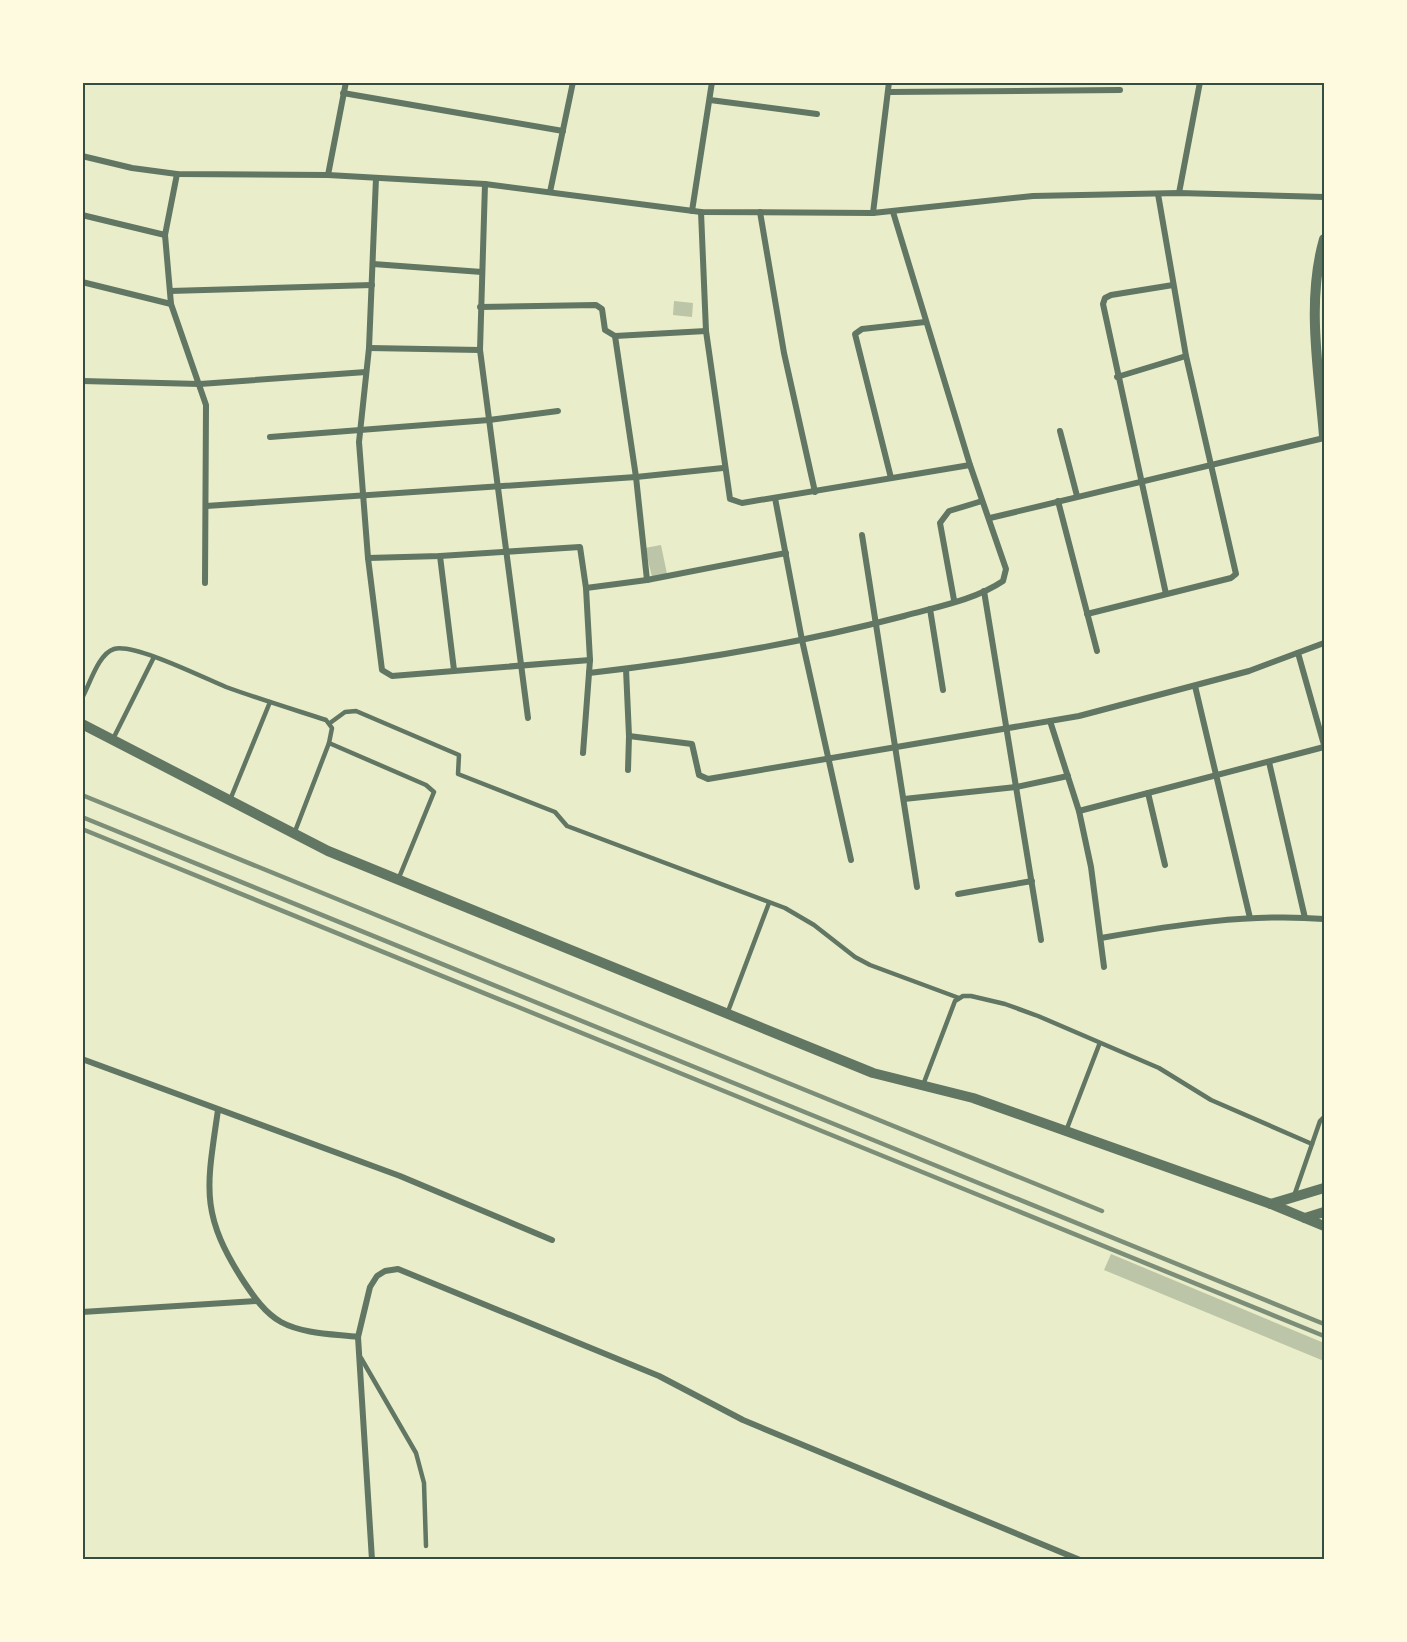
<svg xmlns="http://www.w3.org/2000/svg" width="1407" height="1642" font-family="'PT Sans Narrow',sans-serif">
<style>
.building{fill:#bcc5a7}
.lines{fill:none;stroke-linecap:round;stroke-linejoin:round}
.service{stroke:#617663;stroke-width:4.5}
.minor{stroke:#617663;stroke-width:6}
.tertiary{stroke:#617663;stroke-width:10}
.rail{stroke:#7c8e77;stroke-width:4.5}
.neatline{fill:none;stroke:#344e41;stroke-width:2}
</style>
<rect width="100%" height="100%" fill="#e9edc9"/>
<g class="building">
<polygon points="674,301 693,303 692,317 673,315"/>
<polygon points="661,545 667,574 652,577 645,548"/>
<polygon points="1111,1254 1324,1343 1324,1361 1104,1270"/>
</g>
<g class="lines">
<g class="service">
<path d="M82 698C90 684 98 654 114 649 134 643 204 678 226 687 259 699 292 709 326 720L332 728 329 743 426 785 434 792 398 880"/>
<polyline points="330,723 345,712 356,711 459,755 458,774 555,812 567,826 785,908 814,925 855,957 870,965 959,998"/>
<polyline points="113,739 154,657"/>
<polyline points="230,800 270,702"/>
<polyline points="294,834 329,743"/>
<polyline points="727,1014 769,903"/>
<polyline points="923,1085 955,1001 963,996 971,996 1005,1004 1038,1016 1159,1068 1211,1100 1312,1144"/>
<polyline points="1066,1131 1099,1045"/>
<polyline points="1294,1196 1320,1121 1324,1117"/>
<polyline points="361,1358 416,1453 424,1483 426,1546"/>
</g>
<g class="minor">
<polyline points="888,92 1120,90"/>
<polyline points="343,93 563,131"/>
<polyline points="710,100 817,114"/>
<polyline points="82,156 132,168 177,174 328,175 485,184 701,212 873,213 1033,196 1179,193 1324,197"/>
<polyline points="328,175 346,82"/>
<polyline points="376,178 369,348 359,442 368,558 382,670 392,676 590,660"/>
<polyline points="485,184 480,350 528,718"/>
<polyline points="550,192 573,82"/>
<polyline points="1179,193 1200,82"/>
<polyline points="692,211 712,82"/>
<polyline points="701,212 706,331 730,499 742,503 970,465"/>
<polyline points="760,212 784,353 815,492"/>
<polyline points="873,213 889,82"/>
<polyline points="82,215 165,235 177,174"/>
<polyline points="165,235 171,304 206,405 205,583"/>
<polyline points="373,264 482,272"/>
<polyline points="82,282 171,304"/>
<polyline points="170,291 372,285"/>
<polyline points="480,307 596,305 602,309 605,330 615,336 706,331"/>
<polyline points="615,336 636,477 647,580"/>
<polyline points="369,348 480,350"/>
<polyline points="1117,377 1186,356"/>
<polyline points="82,381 200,384 366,372"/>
<polyline points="1060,431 1077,496"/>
<polyline points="270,437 489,420 558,411"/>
<polyline points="891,478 855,334 862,329 925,322"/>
<polyline points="775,498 802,640 851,860"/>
<polyline points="1058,501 1097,651"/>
<polyline points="206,506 636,477 723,468"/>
<polyline points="990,518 1324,438"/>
<polyline points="862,535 917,887"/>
<polyline points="440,556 454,670"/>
<polyline points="368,558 440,556 580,547 586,588 590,660 583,753"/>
<polyline points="586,588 647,580 786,553"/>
<polyline points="984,591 1041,940"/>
<polyline points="1166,594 1103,304 1105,298 1111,295 1173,285"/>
<polyline points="954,600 940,523 949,511 982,501"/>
<polyline points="930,609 943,690"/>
<polyline points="1087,614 1231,578 1236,574 1186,356 1158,194"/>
<polyline points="1298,653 1324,745"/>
<polyline points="626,669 629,736 628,770"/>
<path d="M589 673C695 661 801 643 904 616 936 607 975 600 1003 581L1006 569 970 465 893 212"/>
<polyline points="1195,686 1250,918"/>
<polyline points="1050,721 1079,811 1091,867 1104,967"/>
<polyline points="629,736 692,744 699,775 708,779 1079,716 1249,671 1324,643"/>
<polyline points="1269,762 1305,918"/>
<polyline points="1148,793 1165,865"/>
<polyline points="904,799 1016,787 1068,776"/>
<polyline points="1079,811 1324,747"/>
<polyline points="958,894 1032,881"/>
<path d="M1101 938C1174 925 1250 913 1324 919"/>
<polyline points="82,1059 400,1176 552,1240"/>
<path d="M218 1110C207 1187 199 1213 244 1282 254 1297 265 1313 281 1322 303 1334 334 1334 358 1337"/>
<polyline points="82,1312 257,1301"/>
<polyline points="372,1560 358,1337 370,1287 377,1276 385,1271 398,1269 659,1376 743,1420 1080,1560"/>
</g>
<g class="tertiary">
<path d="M1324 239C1306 302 1319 372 1324 436"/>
<polyline points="82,724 328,851 873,1073 973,1098 1271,1204 1324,1226"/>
<polyline points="1271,1204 1324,1188"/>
<polyline points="1305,1218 1324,1212"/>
</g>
<g class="rail">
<polyline points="82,795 1102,1211"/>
<polyline points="82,817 1324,1324"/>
<polyline points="82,829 1324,1336"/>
</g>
</g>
<rect width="1407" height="1642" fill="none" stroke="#fefae0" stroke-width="168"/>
<rect x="84" y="84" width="1239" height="1474" class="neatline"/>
</svg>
